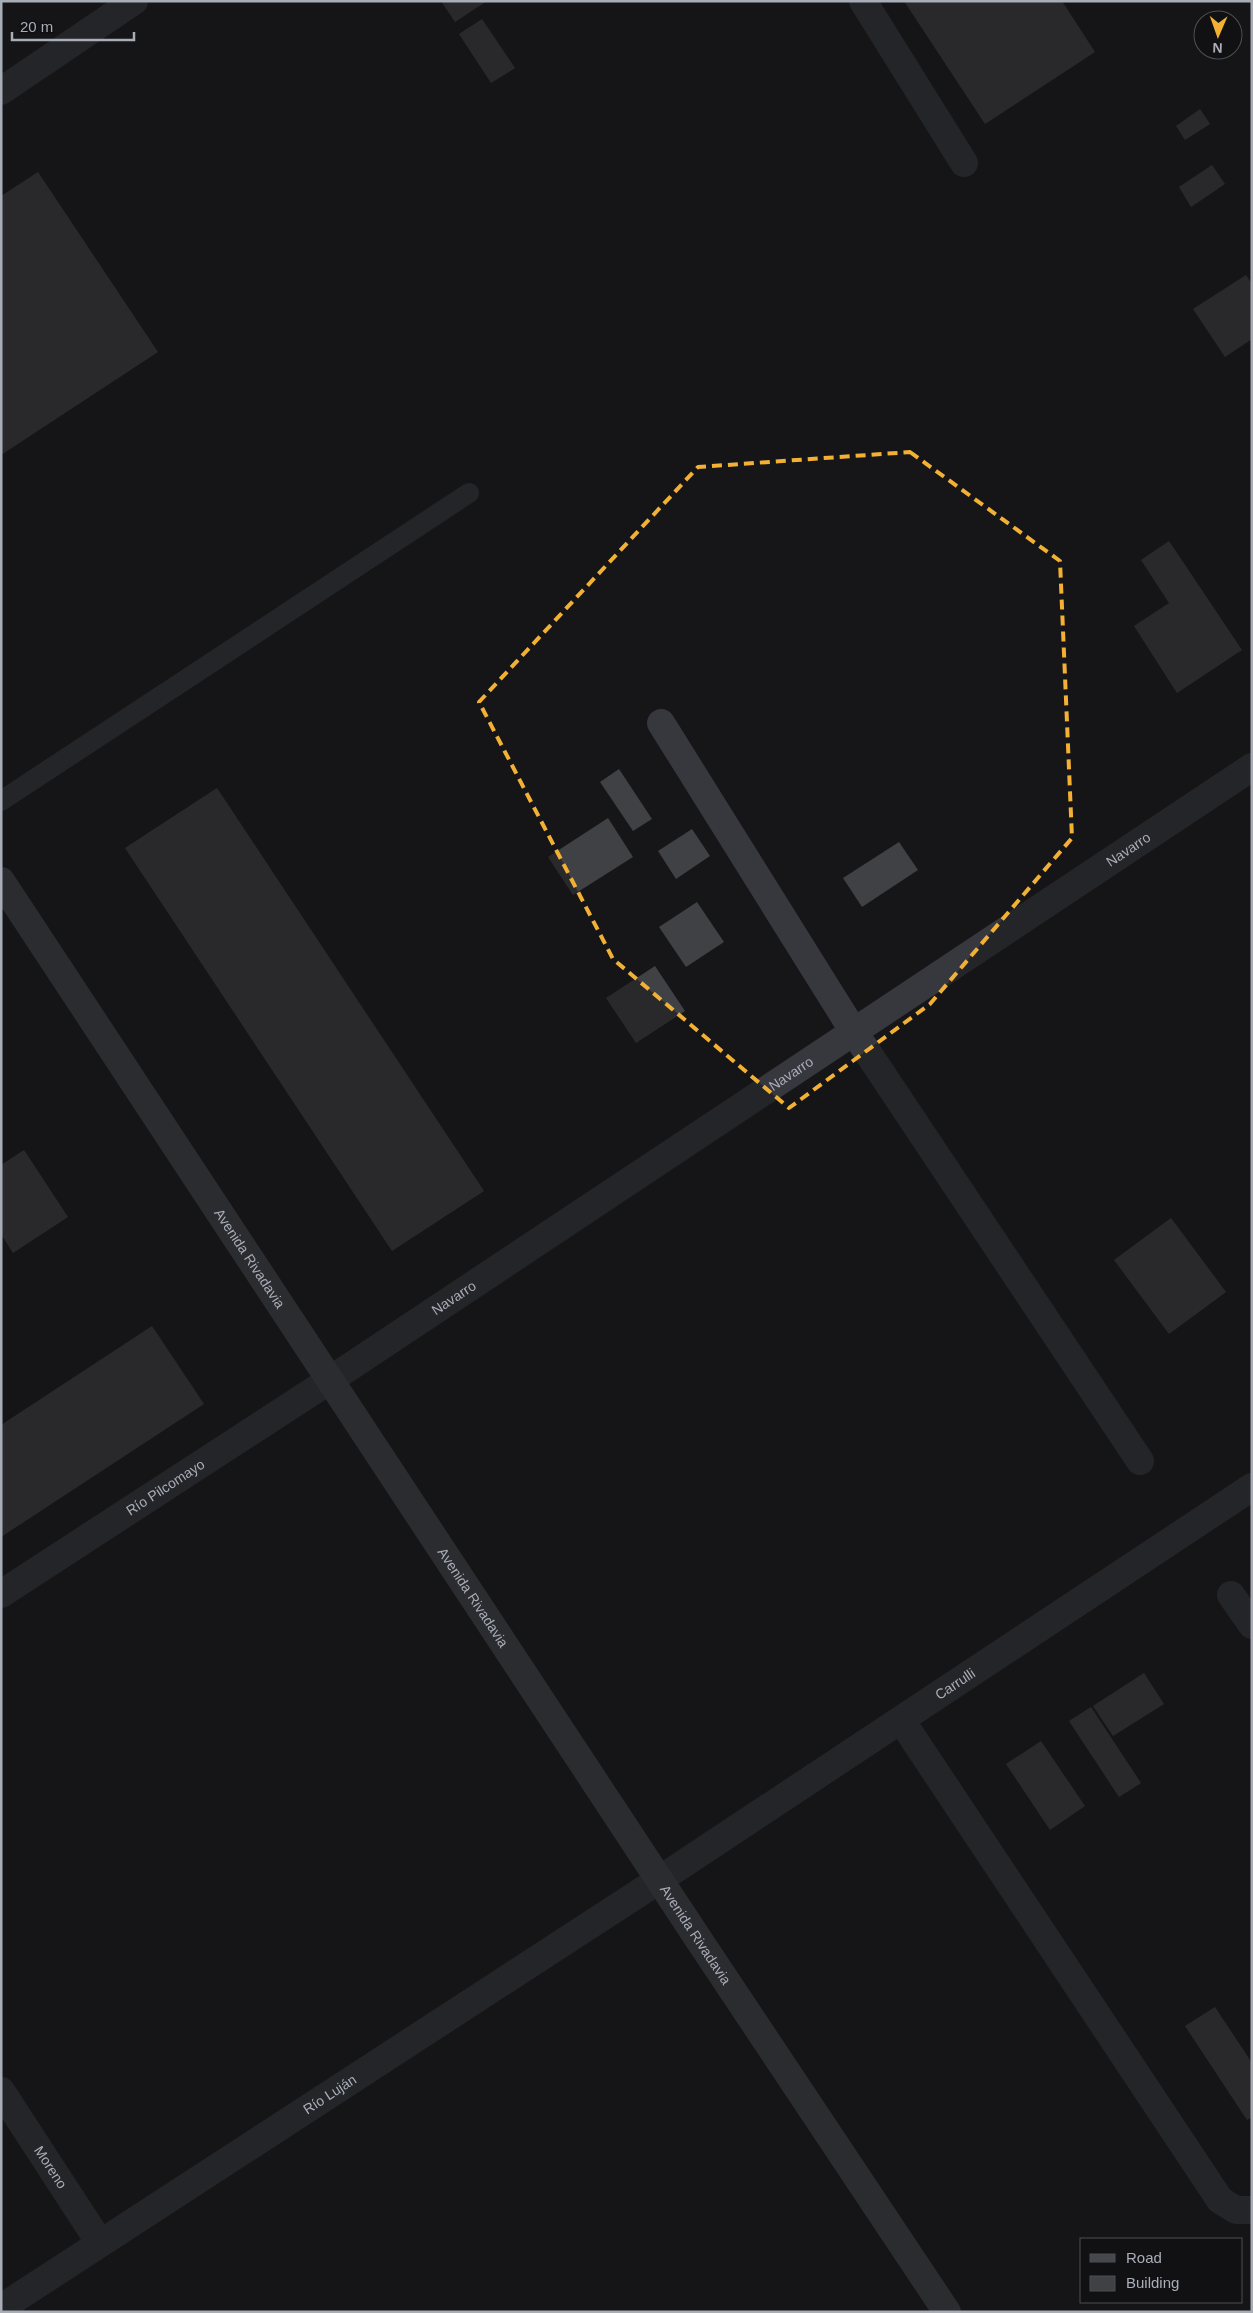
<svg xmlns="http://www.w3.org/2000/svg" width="1253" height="2313" font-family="Helvetica,sans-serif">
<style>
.building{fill:#404145}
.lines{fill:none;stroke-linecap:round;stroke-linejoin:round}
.lane{stroke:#37383d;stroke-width:20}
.street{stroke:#37383d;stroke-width:28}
.secondary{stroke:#45474d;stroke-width:28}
.marked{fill:none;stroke:#f2b134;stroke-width:4;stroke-dasharray:10 6;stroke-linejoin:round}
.labels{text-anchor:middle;stroke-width:4.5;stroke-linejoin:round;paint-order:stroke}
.street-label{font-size:14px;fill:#a8adb8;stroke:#111113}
</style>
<rect width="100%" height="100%" fill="#161618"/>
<g class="building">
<polygon points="441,1 487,1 455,22"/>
<polygon points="904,1 1062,1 1095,52 985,124"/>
<polygon points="482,19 515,68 491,83 459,34"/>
<polygon points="1200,109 1210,124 1185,140 1176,126"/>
<polygon points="1212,165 1225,184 1191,207 1179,187"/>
<polygon points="38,172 158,352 1,455 1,196"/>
<polygon points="1246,275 1252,284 1252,339 1225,357 1193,309"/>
<polygon points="1169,541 1242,650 1177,693 1134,626 1169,603 1141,560"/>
<polygon points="619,769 652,819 633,831 600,782"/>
<polygon points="217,788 484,1191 392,1251 125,848"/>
<polygon points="608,818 633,857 573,895 548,857"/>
<polygon points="692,829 710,856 676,879 658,851"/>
<polygon points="899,842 918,870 862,907 843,878"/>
<polygon points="697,902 724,942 686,967 659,927"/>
<polygon points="655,966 685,1011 636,1043 606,998"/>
<polygon points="24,1150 68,1217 13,1253 1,1234 1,1165"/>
<polygon points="1171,1218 1226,1292 1169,1334 1114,1260"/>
<polygon points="152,1326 204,1404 1,1537 1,1425"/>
<polygon points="1144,1673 1164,1704 1113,1736 1093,1706"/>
<polygon points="1091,1707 1141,1783 1119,1797 1069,1721"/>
<polygon points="1041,1741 1085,1806 1050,1830 1006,1764"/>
<polygon points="1215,2007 1252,2063 1252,2117 1247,2120 1185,2026"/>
</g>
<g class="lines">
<polyline class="lane" points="1,801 469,493"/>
<g class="street">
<polyline points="863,1 964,163"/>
<polyline points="1,91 134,1"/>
<polyline points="661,723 854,1032 1140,1461"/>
<path id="s1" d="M1 1594 330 1380 1252 767"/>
<polyline points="1231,1595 1252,1625"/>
<polyline points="901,1720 1220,2200 1236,2210 1252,2210"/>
<path id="s2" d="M1 2091 100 2243"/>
<path id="s3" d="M1 2308 659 1880 1252 1487"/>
</g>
<path class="secondary" id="s4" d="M1 881 697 1937 947 2312"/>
</g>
<path d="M0 0H1253V2313H0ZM910 452 1060 561 1072 838 930 1004 789 1108 613 959 479 702 698 467Z" fill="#161618" fill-opacity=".55" fill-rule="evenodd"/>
<path class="marked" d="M910 452 1060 561 1072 838 930 1004 789 1108 613 959 479 702 698 467Z"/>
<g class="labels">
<g class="street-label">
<text dy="5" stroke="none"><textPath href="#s1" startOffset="1351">Navarro</textPath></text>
<text dy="5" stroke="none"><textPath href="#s1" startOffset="946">Navarro</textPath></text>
<text dy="5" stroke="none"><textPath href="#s4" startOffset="452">Avenida Rivadavia</textPath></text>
<text dy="5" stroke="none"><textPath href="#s1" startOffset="541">Navarro</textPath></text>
<text dy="5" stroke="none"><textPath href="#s1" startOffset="196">Río Pilcomayo</textPath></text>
<text dy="5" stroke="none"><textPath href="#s4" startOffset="858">Avenida Rivadavia</textPath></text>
<text dy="5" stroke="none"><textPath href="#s3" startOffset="1140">Carrulli</textPath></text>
<text dy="5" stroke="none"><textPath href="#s4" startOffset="1262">Avenida Rivadavia</textPath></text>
<text dy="5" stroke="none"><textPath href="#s3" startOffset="392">Río Luján</textPath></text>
<text dy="5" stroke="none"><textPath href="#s2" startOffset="91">Moreno</textPath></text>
</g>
</g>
<rect width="1253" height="2313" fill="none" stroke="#a8adb8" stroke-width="5"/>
<rect x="1080" y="2238" width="162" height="65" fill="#111113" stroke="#4d4f55"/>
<rect x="1090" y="2254" width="25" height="8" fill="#45474d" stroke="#4d4f55"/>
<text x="1126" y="2263" font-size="15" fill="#a8adb8">Road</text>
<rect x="1090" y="2276" width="25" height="15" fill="#404145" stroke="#4d4f55"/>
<text x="1126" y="2288" font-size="15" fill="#a8adb8">Building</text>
<g transform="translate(1218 35) rotate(182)"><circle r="24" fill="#111113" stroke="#4d4f55"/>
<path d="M0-4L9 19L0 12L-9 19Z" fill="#f2b134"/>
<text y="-8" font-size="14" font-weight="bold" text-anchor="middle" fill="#a8adb8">N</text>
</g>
<path d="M12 32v8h122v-8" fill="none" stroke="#a8adb8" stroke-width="2.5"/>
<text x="20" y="32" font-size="15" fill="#a8adb8" stroke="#111113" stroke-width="4" paint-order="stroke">20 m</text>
</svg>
